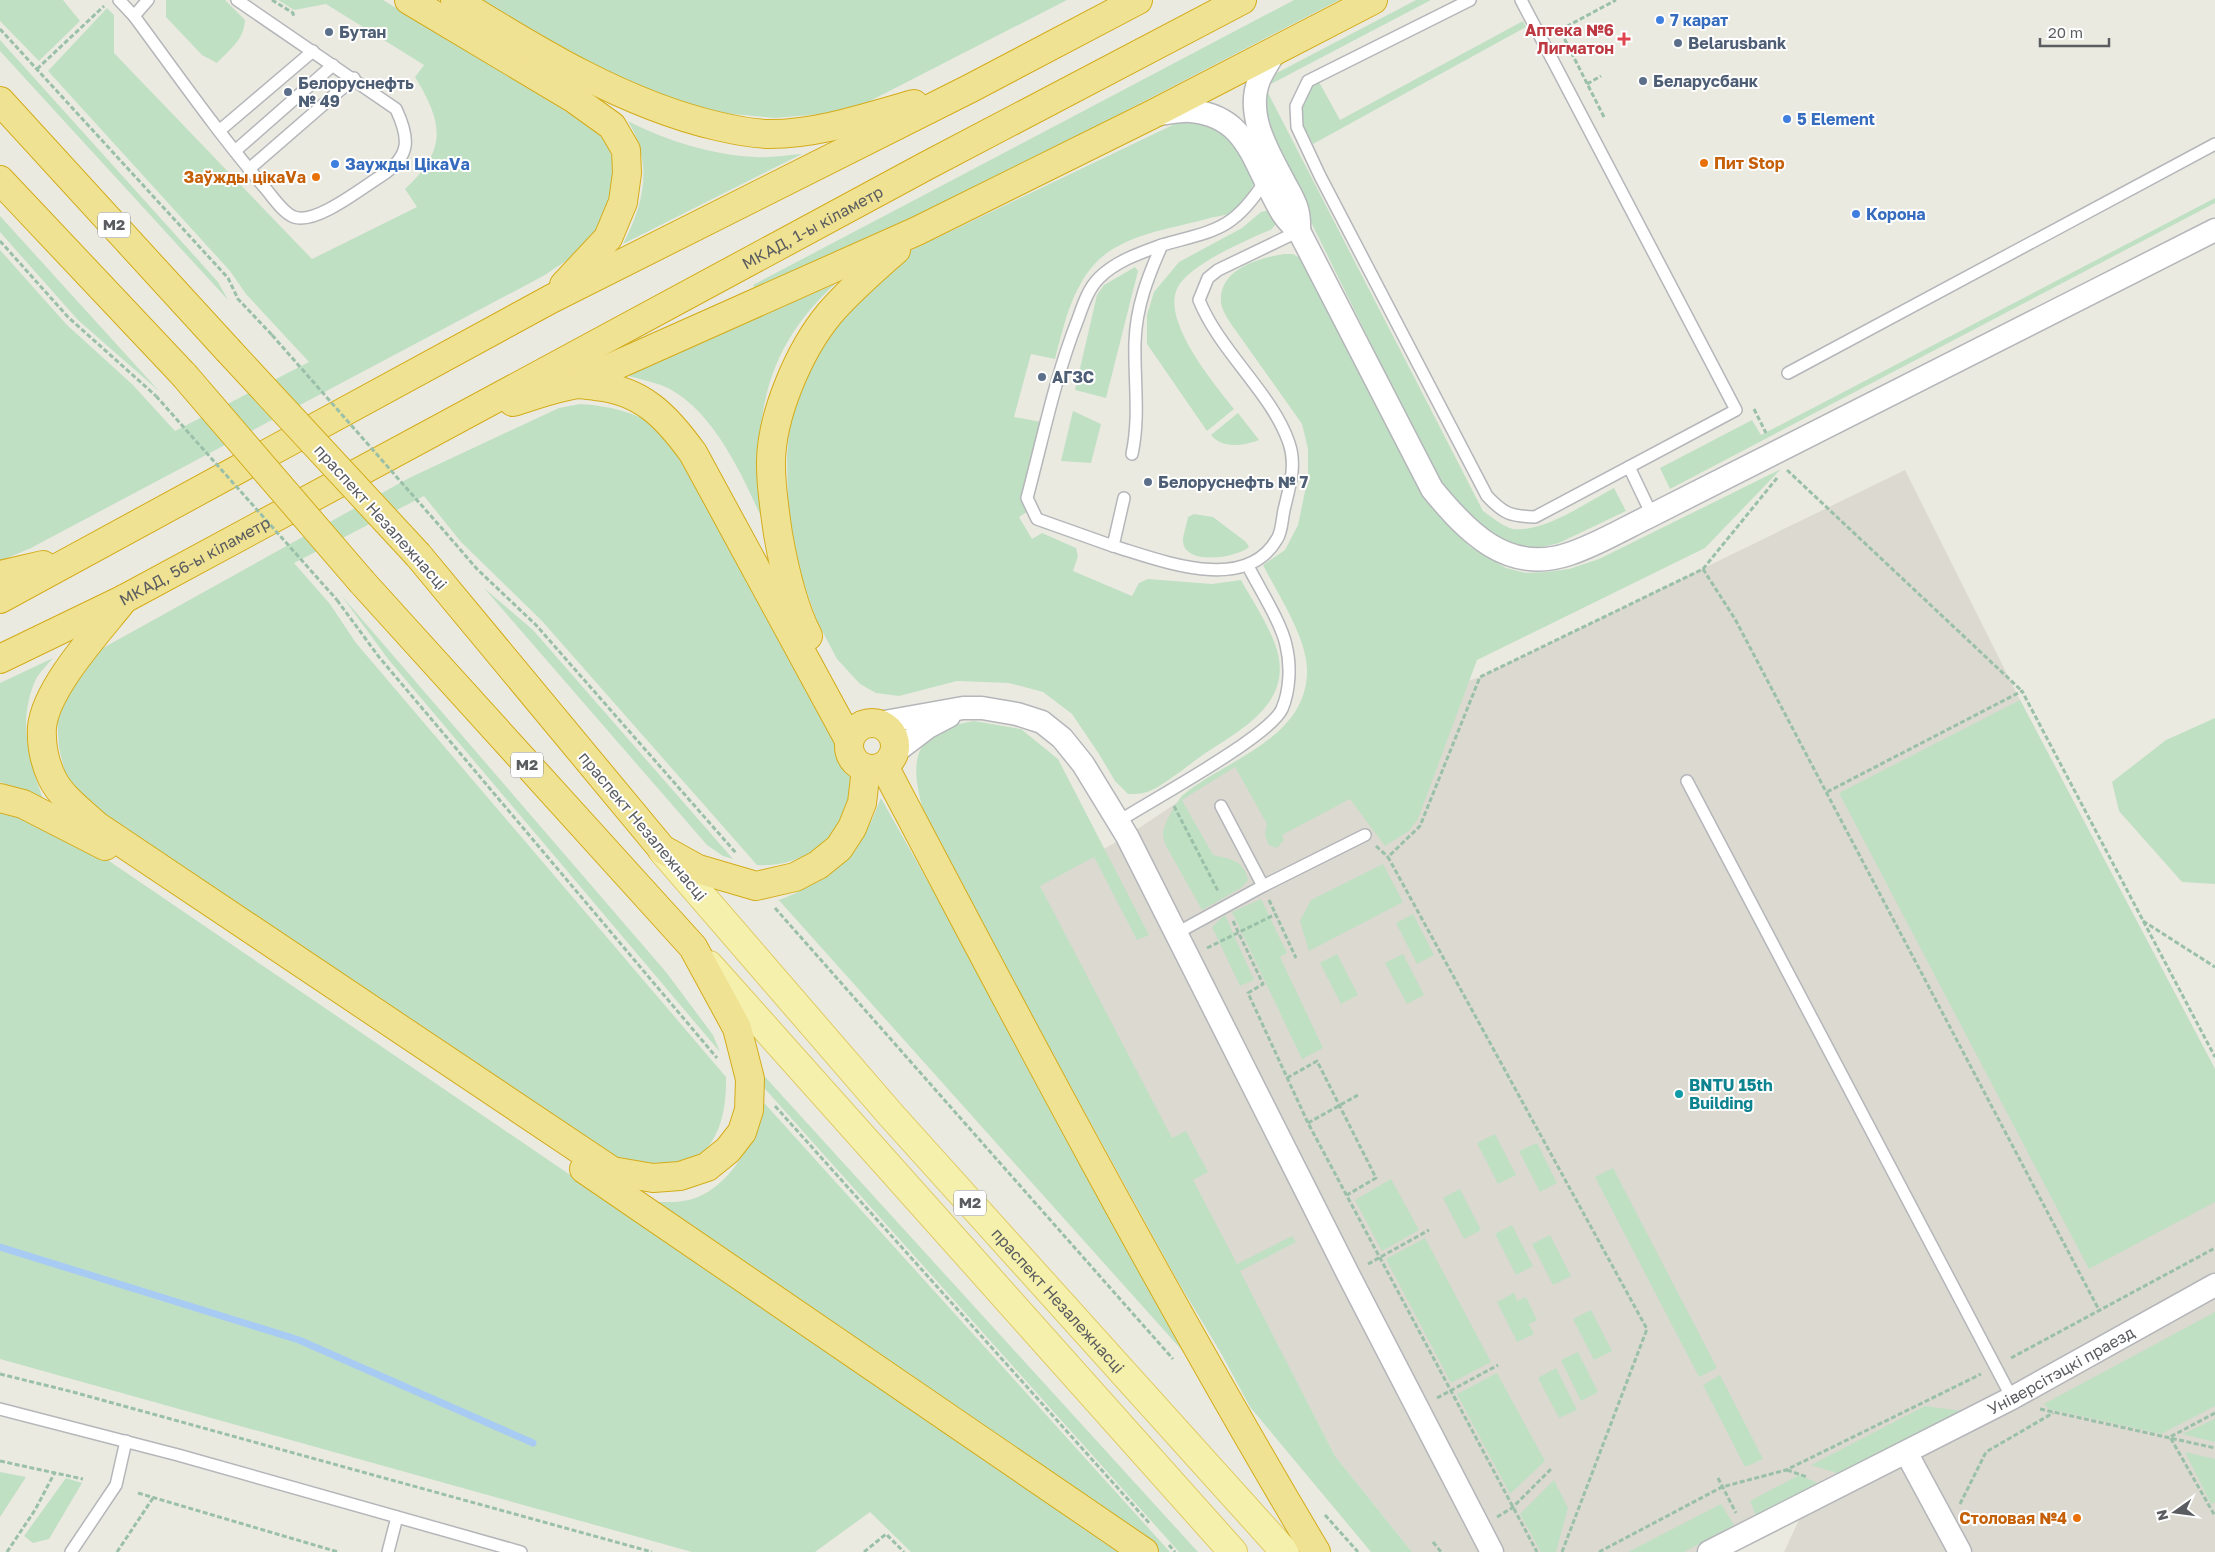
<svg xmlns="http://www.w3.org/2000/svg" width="2215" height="1552" font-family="'Golos Text',sans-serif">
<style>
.education{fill:#dbd9d0}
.green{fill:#c0e0c4}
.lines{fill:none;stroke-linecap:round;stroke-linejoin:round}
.stream{stroke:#a8cbf4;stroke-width:7}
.lane-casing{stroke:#b4b6ba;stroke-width:14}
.street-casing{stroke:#b4b6ba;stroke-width:25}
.primary-casing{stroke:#e0ca65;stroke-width:30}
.highway-casing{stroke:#d3ac1a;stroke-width:30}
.path{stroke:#9ac0a9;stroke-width:3;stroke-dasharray:5 2.5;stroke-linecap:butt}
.lane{stroke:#fff;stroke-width:11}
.street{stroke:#fff;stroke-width:22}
.primary{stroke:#f5f1ac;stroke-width:28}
.highway{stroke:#f0e293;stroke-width:28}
.highway-bridge-casing{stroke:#d3ac1a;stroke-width:30;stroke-linecap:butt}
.path-bridge{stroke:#9ac0a9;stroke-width:3;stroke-dasharray:5 2.5;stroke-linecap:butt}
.highway-bridge{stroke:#f0e293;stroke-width:28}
.shop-dot{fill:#3f7fe0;stroke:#fff;stroke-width:2}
.service-dot{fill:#5c6f8a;stroke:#fff;stroke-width:2}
.health-dot{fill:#e0444e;stroke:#fff;stroke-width:2}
.food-dot{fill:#e8710a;stroke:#fff;stroke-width:2}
.culture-dot{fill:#0f9aa8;stroke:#fff;stroke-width:2}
.labels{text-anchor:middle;stroke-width:4;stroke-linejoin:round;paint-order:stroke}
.shield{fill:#fff;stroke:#8c8d90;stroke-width:1}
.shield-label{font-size:15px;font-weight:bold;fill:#5a5c60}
.shop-label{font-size:16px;font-weight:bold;fill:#366cbe;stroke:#fff;text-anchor:start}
.health-label{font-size:16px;font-weight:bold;fill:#be3a42;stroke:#fff;text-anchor:end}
.service-label{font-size:16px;font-weight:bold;fill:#4e5e75;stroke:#fff;text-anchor:start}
.food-label{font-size:16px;font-weight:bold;fill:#c56008;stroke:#fff;text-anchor:end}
.street-label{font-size:16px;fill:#5a5c60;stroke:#fff}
.culture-label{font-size:16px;font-weight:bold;fill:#0d838f;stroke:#fff;text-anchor:start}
</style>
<rect width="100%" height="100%" fill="#ebeae1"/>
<polygon class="education" points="1905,470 2020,700 2215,1069 2215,1552 1784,1552 1806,1505 1709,1552 1412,1552 1335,1456 1039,885 1127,836 1253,752 1480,677"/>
<g class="green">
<polygon points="0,0 63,0 80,21 39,61 0,21"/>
<path d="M166 0H225L245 20C244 40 230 49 217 63L202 55 166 17Z"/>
<path d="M278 0H383L588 125C593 129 599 133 602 138 629 173 610 224 579 251 569 260 556 267 545 275L31 548 0 561V250L67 325 132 384 175 431 309 362 246 294 230 271 48 71 107 8 114 15V53L312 259 417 207 405 189C448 149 443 123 415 77L424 65 326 4 294 10Z"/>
<polygon points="478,0 1067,0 868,102 834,113 775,118 723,113 671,101 623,83"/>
<polygon points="1294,0 1339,0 877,240 756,290 753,285"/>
<path d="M1416 0H1431L1265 87 1483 511C1491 516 1503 527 1513 529 1544 533 1587 502 1614 488L1626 511 1559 543 1539 548 1515 547 1494 541 1441 486 1307 214 1267 138 1259 90 1267 78Z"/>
<polygon points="1523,21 1526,27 1313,144 1297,114 1299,92 1319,82 1340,120"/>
<polygon points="0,40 218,282 228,300 0,51"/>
<path d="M628 121C667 141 712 155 756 157 771 158 787 155 802 154L623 244C645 202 653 163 628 121Z"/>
<path d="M1216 121 1256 175C1252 189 1248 202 1236 211 1230 215 1218 216 1210 218 1172 229 1119 234 1092 267 1070 294 1064 326 1055 359L1031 354 1014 417 1041 422 1030 510 1019 517 1032 539 1042 533 1076 548 1078 556 1073 571 1132 596 1139 583 1148 579 1212 584 1241 580C1252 600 1267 622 1275 644 1296 701 1244 728 1204 754 1191 763 1161 788 1147 792 1141 794 1134 794 1128 794L1115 781 1099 754 1072 714 1043 692 1009 683 957 681 899 696 876 693 860 684 837 659 817 621 795 558 788 508 787 456 790 416 802 386 839 316 895 258 1179 122Z"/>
<polygon points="2215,198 2215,203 1670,489 1660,468 1752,420 1761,435"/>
<path d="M1273 209 1278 221 1272 229C1248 240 1188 264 1177 289 1162 322 1215 385 1234 409L1207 431 1147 344V315L1154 292 1179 262 1242 228 1261 212Z"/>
<polygon points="0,216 159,391 78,320 0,232"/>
<path d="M1284 254H1293L1307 262 1427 499 1448 524 1469 546 1506 568 1526 573 1545 572 1569 569 1599 559 1781 469 1705 548 1477 660 1418 819 1409 831 1385 846 1350 799 1282 835 1284 840 1277 848 1269 845 1265 835 1267 824 1235 767 1182 800 1213 855C1230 859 1244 860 1248 880L1241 888 1202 910 1166 846C1165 843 1163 838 1163 835 1162 827 1177 800 1183 795 1225 760 1304 740 1307 674 1309 640 1278 595 1263 565L1285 550 1298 525 1308 477V449L1302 424 1229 321C1226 316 1222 309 1221 303 1218 269 1259 258 1284 254Z"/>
<polygon points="1135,267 1138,271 1106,398 1075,390 1097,295 1104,285"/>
<path d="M835 284C760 353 754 423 762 519 742 474 710 404 661 385 649 381 636 378 624 375Z"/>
<path d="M580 404C615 406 645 415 672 437L735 547 848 762C850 774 853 788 850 801 841 842 798 868 757 865L542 621 461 542 424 496 294 563 330 604 356 643 726 1077C727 1126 711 1171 653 1167 636 1166 618 1158 601 1154L101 813 66 776 59 748 57 716 66 693 94 653 409 478 559 408Z"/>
<polygon points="1073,411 1101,424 1091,463 1061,461"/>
<path d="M1238 413 1259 440C1244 446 1222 449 1211 435Z"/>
<path d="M1194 514 1213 517 1246 542 1249 547C1237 558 1184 566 1183 541 1183 534 1187 524 1188 517Z"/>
<polygon points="484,588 533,630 733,859 723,856 707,845"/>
<polygon points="341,595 666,972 713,1035 720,1052 388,659"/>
<path d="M53 658C48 664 40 672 36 679 17 721 29 759 43 799L0 782V683Z"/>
<polygon points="2020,700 2215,1069 2215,1202 2089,1269 1839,793"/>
<polygon points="2215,718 2215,884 2182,882 2119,811 2112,782 2166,740"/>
<path d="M974 721 1021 729 1058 759 1149 935 1137 940 1094 857 1040 886 1172 1138 1186 1131 1208 1172 1193 1180 1237 1264 1292 1236 1296 1242 1240 1271 1335 1456 1412 1552H1371L1250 1407 1222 1355 1176 1278 1011 978 924 813C908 759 913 731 974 721Z"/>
<path d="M881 798 1205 1376 776 897 779 900C817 886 840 866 864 833 872 823 876 809 881 798Z"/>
<polygon points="0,811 13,814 90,848 1124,1552 911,1552 870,1512 815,1552 692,1552 0,1359"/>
<polygon points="1383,864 1403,902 1309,951 1300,921 1311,900"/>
<polygon points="1261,899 1287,953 1280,957 1323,1048 1302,1059 1232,912"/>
<polygon points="1413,914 1434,955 1417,964 1396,923"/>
<polygon points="1225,915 1254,980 1240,986 1212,927"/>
<polygon points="1337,954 1358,995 1341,1004 1320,963"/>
<polygon points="1403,954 1424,995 1407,1004 1385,963"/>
<polygon points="756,1067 1198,1552 1179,1552 758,1081"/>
<path d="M758 1096 1170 1552H1160L652 1202C667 1202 684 1203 698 1197 718 1189 740 1165 747 1145 753 1129 755 1112 758 1096Z"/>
<polygon points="1495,1134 1516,1175 1498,1184 1477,1143"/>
<polygon points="1537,1143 1557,1183 1540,1192 1519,1151"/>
<polygon points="1613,1168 1717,1368 1699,1377 1595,1177"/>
<polygon points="1391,1179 1419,1230 1382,1251 1355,1200"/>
<polygon points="1460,1189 1481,1230 1464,1239 1443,1198"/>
<polygon points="1512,1225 1533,1266 1516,1275 1495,1234"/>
<polygon points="1550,1235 1571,1276 1553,1285 1532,1244"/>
<polygon points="1425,1238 1491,1362 1451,1383 1386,1259"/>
<polygon points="1514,1293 1517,1301 1526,1297 1537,1320 1529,1324 1534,1334 1517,1342 1497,1302"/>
<polygon points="1591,1310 1612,1351 1594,1360 1573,1319"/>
<polygon points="2215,1312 2215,1406 2161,1434 2049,1409 2044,1404"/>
<polygon points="1578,1352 1598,1392 1581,1401 1561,1360"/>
<polygon points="1556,1368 1577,1410 1559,1418 1538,1378"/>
<polygon points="1497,1373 1545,1461 1510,1494 1457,1394"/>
<polygon points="1720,1375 1763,1459 1745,1467 1703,1385"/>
<polygon points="1925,1406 1962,1411 1840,1474 1811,1465"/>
<polygon points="2215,1419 2215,1442 2182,1434"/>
<polygon points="2185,1452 2215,1459 2215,1502 2211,1504"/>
<polygon points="0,1472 26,1477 0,1517"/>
<polygon points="1799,1475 1822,1485 1758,1521 1750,1501"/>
<polygon points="66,1478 82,1483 49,1539 33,1543 24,1536"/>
<polygon points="1554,1480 1568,1508 1556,1552 1541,1552 1520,1514"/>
<polygon points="1721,1504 1734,1525 1684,1552 1628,1552"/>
</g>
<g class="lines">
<polyline class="stream" points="0,1247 299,1340 533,1443"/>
<defs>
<g id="lane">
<path d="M119 0 134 16C177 74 218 133 265 188 273 197 283 213 294 217 316 225 363 187 381 176 411 156 410 139 396 109L237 0"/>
<path d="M1470 0 1308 81 1296 106 1297 127 1320 176 1487 496C1504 514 1510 516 1535 517L1736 410 1521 0"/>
<polyline points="134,16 148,0"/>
<polyline points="219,131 313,51"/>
<polyline points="235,151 333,65"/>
<polyline points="249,169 354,78"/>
<polyline points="1788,373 2215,144"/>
<path d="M1132 454C1140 417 1134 380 1135 342 1136 307 1148 276 1162 245 1215 230 1233 231 1265 181"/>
<polyline points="1629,467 1652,515"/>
<path d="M1124 498 1113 546C1160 560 1245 595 1277 539 1282 532 1282 519 1284 510 1289 488 1297 466 1289 443 1272 393 1220 352 1199 300L1208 278 1218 270 1299 231"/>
<path d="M1113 546 1037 519 1027 498C1043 438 1055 377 1078 319 1083 305 1088 289 1099 278 1116 261 1140 253 1162 245"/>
<polyline points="1687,781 2012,1398"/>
<polyline points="1221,806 1263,886"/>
<path d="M1119 821C1150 801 1269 737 1282 709 1290 690 1291 665 1286 645 1281 622 1259 588 1248 566"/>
<polyline points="1175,934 1263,886 1365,835"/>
<polyline points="0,1409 178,1455 521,1552"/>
<polyline points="71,1552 116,1485 126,1441"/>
<polyline points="388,1552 397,1517"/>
</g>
<g id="street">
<path d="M1274 53C1269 62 1263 71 1259 80 1245 116 1269 153 1285 184 1295 202 1300 210 1299 231"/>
<path d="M1160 114C1169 113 1181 110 1191 111 1243 116 1251 154 1272 194 1280 210 1285 220 1299 231L1432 489C1467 532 1508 575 1569 554 1597 545 1625 528 1652 515L2215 230"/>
<polyline points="879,723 963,708 982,708 1017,714 1042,722 1062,738 1083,764 1127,836 1348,1274 1492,1552"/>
<polyline points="895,752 928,727 949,716"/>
<polyline points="1907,1454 1960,1552"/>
<path id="s1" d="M1709 1552 2012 1398 2215 1285"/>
</g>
<g id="primary">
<path id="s2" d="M662 850 891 1115 1285 1552"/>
<polyline points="709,965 1233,1552"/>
</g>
<g id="highway">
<polyline points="409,0 573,98 612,126 626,150 627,173 623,202 608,238 564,285"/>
<path d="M455 0C536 50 623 104 717 126 734 130 752 134 770 134 819 134 867 117 914 104"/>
<polyline points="0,101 228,350"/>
<polyline points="0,180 184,375"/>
<polyline points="574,384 917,231 1151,115 1373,0"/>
<path d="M513 402C532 396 552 389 572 385 579 383 588 385 595 386 642 390 667 417 693 453L849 740"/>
<polyline points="418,555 662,849 698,869 756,886 795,877 818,865 839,848 852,828 862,803 866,769"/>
<polyline points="0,575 43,565"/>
<polyline points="0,599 551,299 971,88 1138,0"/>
<path d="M124 599C99 631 46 687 42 727 41 744 45 763 52 778 61 797 82 812 97 826L612 1171 653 1178 680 1176 707 1167 728 1150 742 1132 749 1110 750 1079 737 1028 693 947 362 582"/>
<path d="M808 636C792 605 784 568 778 534 775 512 771 489 771 466 770 418 799 350 830 313 850 290 873 270 896 250"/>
<path id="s3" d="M0 659 124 599 926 166 1242 0"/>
<circle cx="872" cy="746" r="23"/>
<path d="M884 766C1023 1031 1163 1295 1316 1552"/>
<polyline points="0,798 23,804 105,846"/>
<polyline points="584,1169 1144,1552"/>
</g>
</defs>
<use href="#lane" class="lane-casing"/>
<use href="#street" class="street-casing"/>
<use href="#primary" class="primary-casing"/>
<use href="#highway" class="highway-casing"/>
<g class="path">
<polyline points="272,0 293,13 294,18"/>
<polyline points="0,29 228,278 238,299 272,335"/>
<polyline points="37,69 104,6"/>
<polyline points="1587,84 1601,76"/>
<polyline points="1604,117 1560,30 1616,0"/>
<polyline points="0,241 68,317 156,396"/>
<polyline points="1754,409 1766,433"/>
<polyline points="1787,470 2022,691"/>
<polyline points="445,532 477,569 536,625 736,853"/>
<polyline points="1703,569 1735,619 2099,1310"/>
<polyline points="337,600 379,657 717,1058"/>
<polyline points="1827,792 2022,691 2215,1057"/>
<polyline points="1174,806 1218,891"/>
<polyline points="1376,846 1388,857"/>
<polyline points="1269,900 1296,958"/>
<polyline points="775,908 1173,1359"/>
<polyline points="1233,921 1263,984 1248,993 1308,1123 1537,1552"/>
<polyline points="2143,921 2215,967"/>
<polyline points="1207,948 1276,914"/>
<polyline points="1287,1078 1317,1061 1376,1178 1347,1195"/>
<polyline points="775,1106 1150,1524"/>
<polyline points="1308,1123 1358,1095"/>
<polyline points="1368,1264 1429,1230"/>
<polyline points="2011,1358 2215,1248"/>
<polyline points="0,1374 73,1392 652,1552"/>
<polyline points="1437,1398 1498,1365"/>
<polyline points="2040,1409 2215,1448"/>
<polyline points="2215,1413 2170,1437 2215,1516"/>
<polyline points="0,1461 83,1479"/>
<polyline points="1787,1470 1807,1477"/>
<polyline points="1718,1478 1736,1513"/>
<polyline points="138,1493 338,1552"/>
<polyline points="1960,1504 1986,1452 2053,1413"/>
<polyline points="1325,1515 1358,1552"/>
<polyline points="1497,1517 1512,1508 1551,1469"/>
<polyline points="1433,1542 1441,1552"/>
<polyline points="1169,1545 1175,1552"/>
<polyline points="7,1552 35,1510 55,1472"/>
<polyline points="117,1552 153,1498"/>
<polyline points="864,1552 886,1534 904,1552"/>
<polyline points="1562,1552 1647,1329 1388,857 1420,826 1480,677 1703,569 1777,478"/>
<polyline points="1599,1552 1722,1487 1786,1470 1981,1374"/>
</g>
<use href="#lane" class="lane"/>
<use href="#street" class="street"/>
<use href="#primary" class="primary"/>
<use href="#highway" class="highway"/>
<defs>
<g id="highway-bridge">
<polyline points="228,350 418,555"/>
<polyline points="184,375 362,582"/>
</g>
</defs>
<use href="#highway-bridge" class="highway-bridge-casing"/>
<g class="path-bridge">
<polyline points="272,335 445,532"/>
<polyline points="156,396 337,600"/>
</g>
<use href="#highway-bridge" class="highway-bridge"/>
</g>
<g class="shop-dot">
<circle cx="1660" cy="20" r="5"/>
<circle cx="1787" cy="119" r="5"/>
<circle cx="335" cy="164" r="5"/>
<circle cx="1856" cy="214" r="5"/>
</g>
<g class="service-dot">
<circle cx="329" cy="32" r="5"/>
<circle cx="1678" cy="43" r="5"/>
<circle cx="1643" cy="81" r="5"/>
<circle cx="288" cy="92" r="5"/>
<circle cx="1042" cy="377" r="5"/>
<circle cx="1148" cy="482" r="5"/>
</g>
<path class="health-dot" d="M1621.5 31.5h5v5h5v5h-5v5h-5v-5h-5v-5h5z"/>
<g class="food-dot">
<circle cx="1704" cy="163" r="5"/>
<circle cx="316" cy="177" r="5"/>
<circle cx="2077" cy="1518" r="5"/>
</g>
<circle class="culture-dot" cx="1679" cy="1094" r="5"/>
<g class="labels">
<g class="shield">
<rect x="98" y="212.5" width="32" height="25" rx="4"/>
<rect x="511" y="752.5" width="32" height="25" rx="4"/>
<rect x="954" y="1190.5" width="32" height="25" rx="4"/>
</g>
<g class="shield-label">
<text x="114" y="230">М2</text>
<text x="527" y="770">М2</text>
<text x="970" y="1208">М2</text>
</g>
<g class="shop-label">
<text x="1670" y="26">7 карат</text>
<text x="1797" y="125">5 Element</text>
<text x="345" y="170">Заужды ЦікаVа</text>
<text x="1866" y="220">Корона</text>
</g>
<g class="health-label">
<text x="1614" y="36">Аптека №6<tspan x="1614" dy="18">Лигматон</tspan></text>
</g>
<g class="service-label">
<text x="339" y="38">Бутан</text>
<text x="1688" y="49">Belarusbank</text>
<text x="1653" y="87">Беларусбанк</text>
<text x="298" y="89">Белоруснефть<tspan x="298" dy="18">№ 49</tspan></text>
<text x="1052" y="383">АГЗС</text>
<text x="1158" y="488">Белоруснефть № 7</text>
</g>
<g class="food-label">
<text x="1714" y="169" text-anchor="start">Пит Stop</text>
<text x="306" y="183">Заўжды цікаVа</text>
<text x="2067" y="1524">Столовая №4</text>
</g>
<g class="street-label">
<text dy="6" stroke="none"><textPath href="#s3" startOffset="920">МКАД, 1-ы кіламетр</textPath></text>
<text transform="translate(381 517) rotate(48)" y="6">праспект Незалежнасці</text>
<text dy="6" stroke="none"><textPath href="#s3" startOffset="218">МКАД, 56-ы кіламетр</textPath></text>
<text transform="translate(643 826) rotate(50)" y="6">праспект Незалежнасці</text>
<text dy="6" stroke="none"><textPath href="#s2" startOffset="600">праспект Незалежнасці</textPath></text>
<text dy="6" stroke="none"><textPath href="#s1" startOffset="396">Універсітэцкі праезд</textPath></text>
</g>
<g class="culture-label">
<text x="1689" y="1091">BNTU 15th<tspan x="1689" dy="18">Building</tspan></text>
</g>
</g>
<g transform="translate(2175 1512) rotate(256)" stroke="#ffffff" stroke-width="4" paint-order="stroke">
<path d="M0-4L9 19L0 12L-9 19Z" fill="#5a5c60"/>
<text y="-8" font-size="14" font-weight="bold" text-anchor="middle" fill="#5a5c60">N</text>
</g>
<path d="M2040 38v8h69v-8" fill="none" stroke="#5a5c60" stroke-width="2.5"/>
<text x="2048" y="38" font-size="15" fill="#5a5c60" stroke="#ffffff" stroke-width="4" paint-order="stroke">20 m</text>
</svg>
